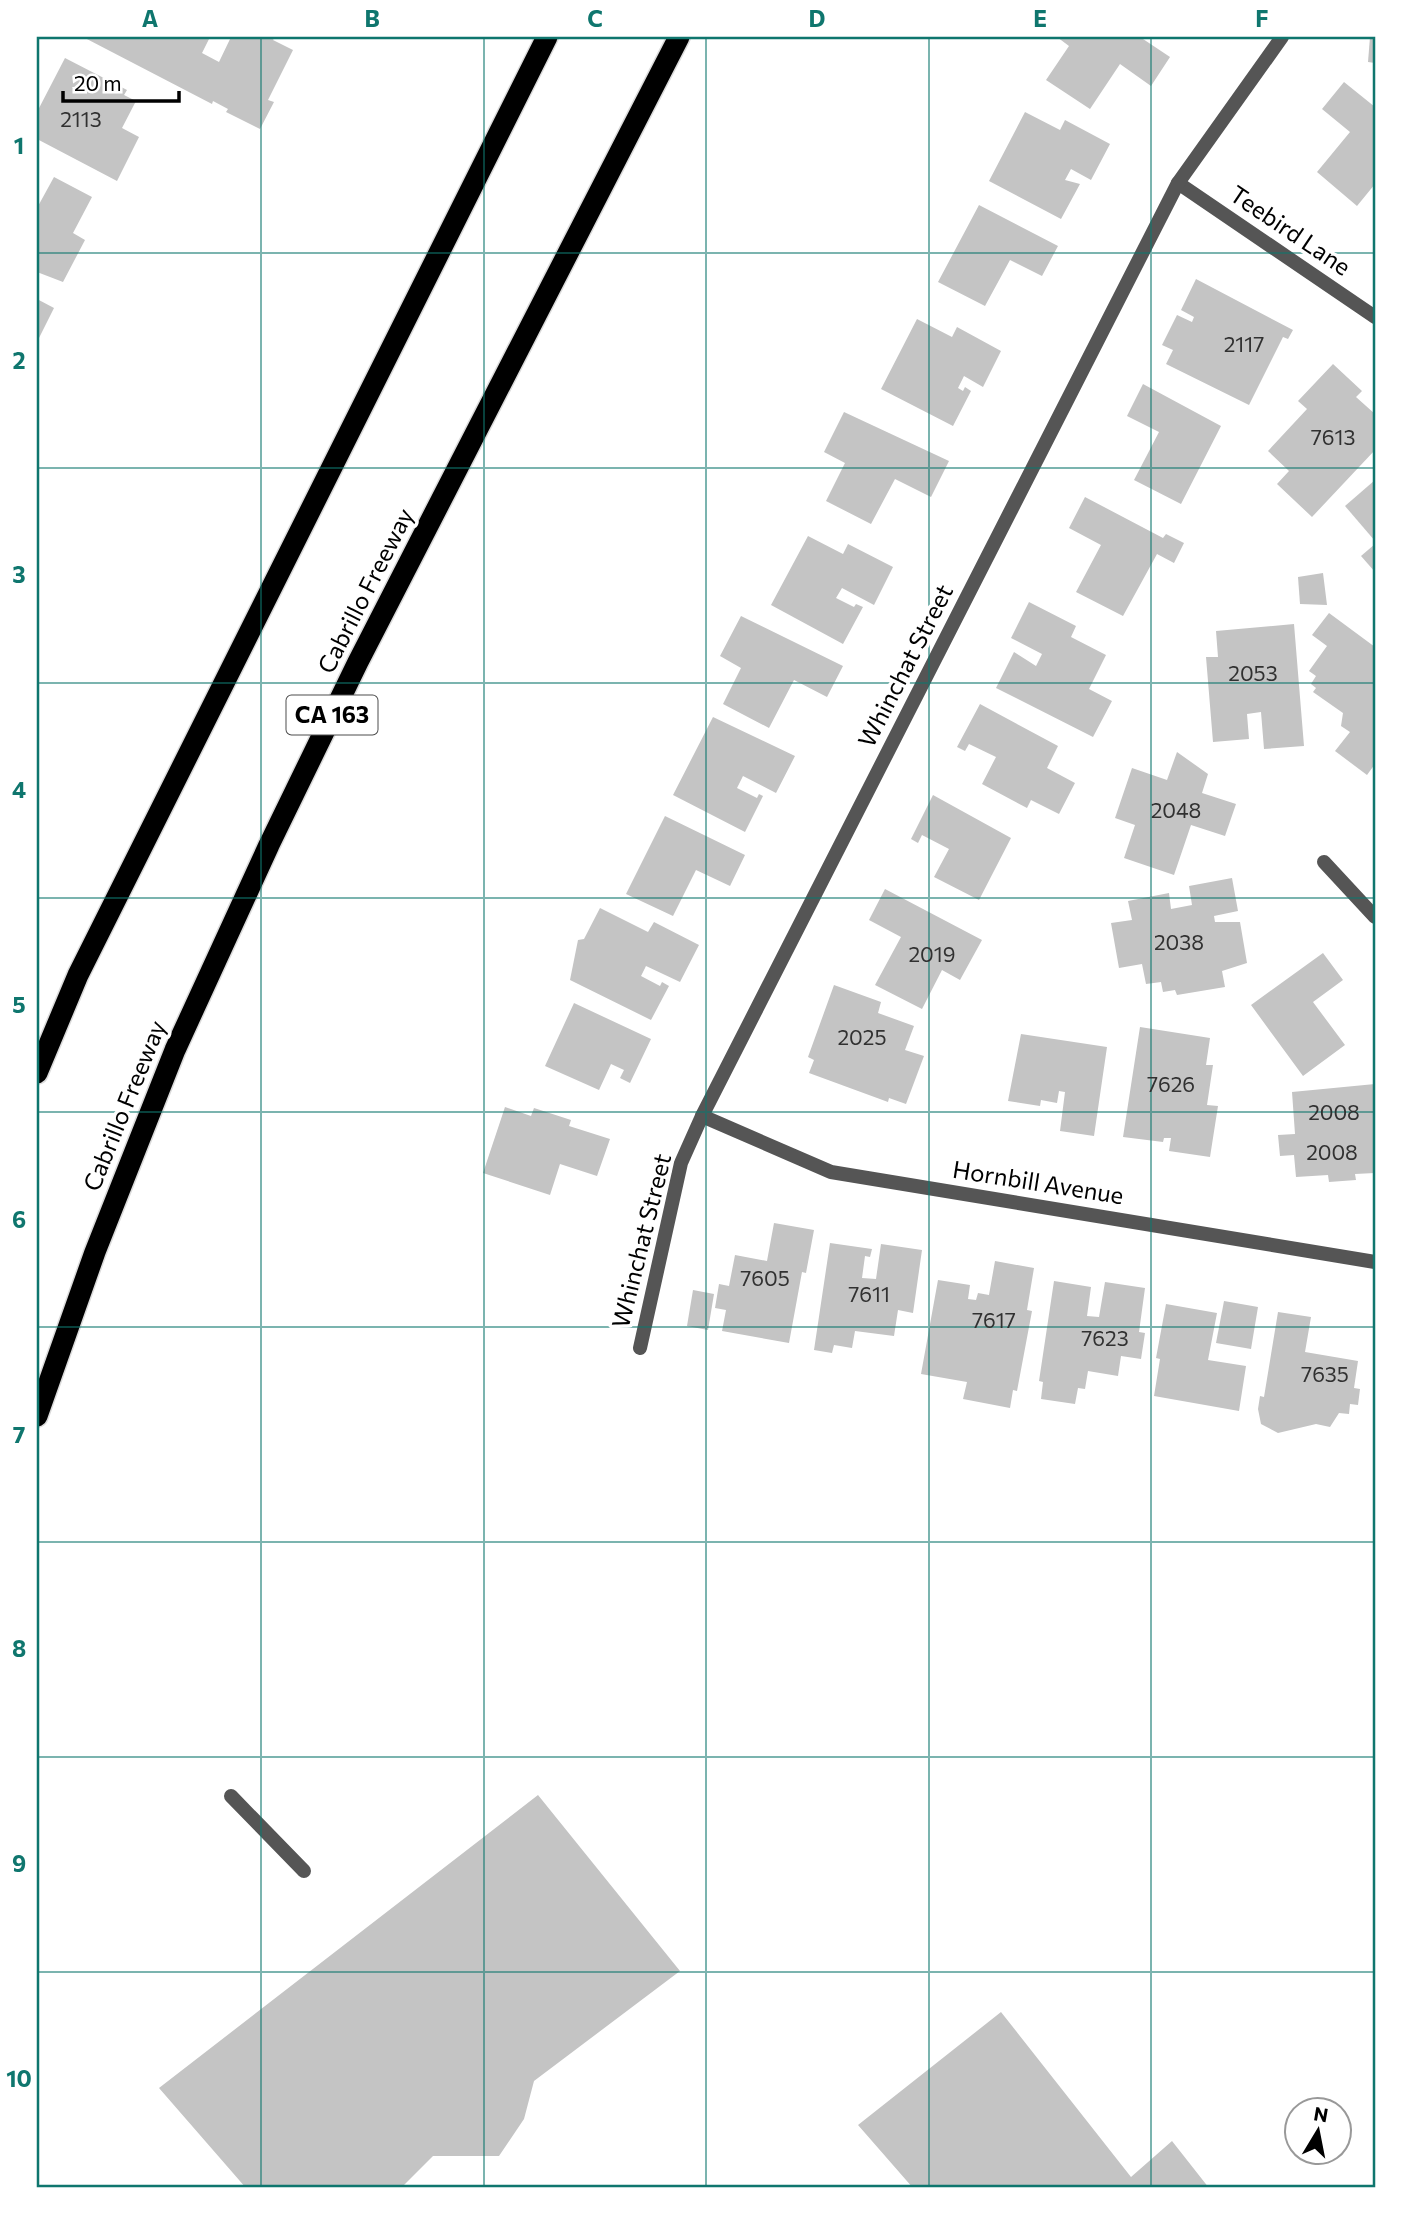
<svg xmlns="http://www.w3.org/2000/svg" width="1412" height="2225" font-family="Commissioner,sans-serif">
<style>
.building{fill:#c4c4c4}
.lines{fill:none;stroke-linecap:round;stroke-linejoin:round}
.motorway-casing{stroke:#dbdbdb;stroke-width:24}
.service{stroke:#555;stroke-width:14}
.minor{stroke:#555;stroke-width:14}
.motorway{stroke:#000;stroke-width:21}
.grid{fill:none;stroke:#0f766e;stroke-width:2;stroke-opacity:0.55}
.labels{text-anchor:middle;stroke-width:7;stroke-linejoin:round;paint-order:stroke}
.number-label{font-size:21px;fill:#313131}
.shield{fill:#fff;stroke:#4c4c4c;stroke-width:2}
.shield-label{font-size:23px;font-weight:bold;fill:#000}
.street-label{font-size:24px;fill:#000;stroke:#fff}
.neatline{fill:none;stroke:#0f766e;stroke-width:2.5}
.grid-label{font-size:23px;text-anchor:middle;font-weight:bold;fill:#0f766e}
</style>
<rect width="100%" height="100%" fill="#fff"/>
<g class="building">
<polygon points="83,37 204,37 209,39 202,53 219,62 231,37 275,37 273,40 293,50 268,100 274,102 260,129 226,112 228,109 213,101 212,104"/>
<polygon points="1057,37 1140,37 1170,57 1151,86 1120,64 1090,109 1046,80 1069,46"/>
<polygon points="1370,37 1375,37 1375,63 1368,62"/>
<polygon points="65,58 127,90 124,95 136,101 122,128 139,137 117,181 37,139 37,112"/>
<polygon points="1344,82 1375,107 1375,184 1357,206 1317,172 1350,132 1322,109"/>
<polygon points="1025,112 1060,130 1065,120 1110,144 1091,180 1071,169 1065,180 1080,184 1061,219 989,181"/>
<polygon points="54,177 92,197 73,233 85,240 63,282 37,272 37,208"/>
<polygon points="979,205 1058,246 1042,276 1010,260 985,306 938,282"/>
<polygon points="1196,279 1293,330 1288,339 1283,337 1249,405 1166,364 1173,350 1162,345 1177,315 1192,322 1194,317 1181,310"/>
<polygon points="37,299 54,308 37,342"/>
<polygon points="917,319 952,337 957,327 1001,351 983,387 964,376 958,388 963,391 965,387 971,391 953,426 881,389"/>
<polygon points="1333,364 1362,391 1356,397 1375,414 1375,450 1312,517 1277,484 1289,471 1268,451 1307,409 1298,401"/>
<polygon points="1143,384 1221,426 1181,504 1134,480 1159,432 1127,416"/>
<polygon points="844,412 949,461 931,497 895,479 871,524 826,501 845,463 824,452"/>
<polygon points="1375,480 1375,541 1345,506"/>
<polygon points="1085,497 1163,538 1166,534 1184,543 1174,563 1157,554 1123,616 1076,592 1101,545 1069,528"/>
<polygon points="808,536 843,554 848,544 893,567 874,605 842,588 836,598 854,607 856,604 863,607 843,644 771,605"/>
<polygon points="1375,544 1375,572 1361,556"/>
<polygon points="1323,573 1327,605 1300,604 1298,577"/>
<polygon points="1029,602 1076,626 1071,637 1106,655 1089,689 1112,701 1093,737 996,688 1014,652 1036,666 1042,654 1011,638"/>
<polygon points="1329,613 1375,647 1375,764 1367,775 1335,751 1350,732 1341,726 1343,713 1313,692 1316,688 1311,684 1316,676 1309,671 1327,646 1312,635"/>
<polygon points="741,616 843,666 827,697 794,680 769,728 723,704 741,668 720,656"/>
<polygon points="1294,624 1304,746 1264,749 1261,712 1247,714 1249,739 1213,742 1206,657 1218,657 1216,631"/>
<polygon points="980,704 1058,746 1047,768 1075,783 1059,814 1031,800 1027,808 982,784 996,757 969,744 965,751 957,747"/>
<polygon points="713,717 795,756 776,793 743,776 737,788 757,798 759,794 763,796 745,832 673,795"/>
<polygon points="1177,752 1208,774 1202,793 1236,804 1225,836 1191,825 1174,875 1124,858 1135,825 1115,818 1132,768 1167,780"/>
<polygon points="933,795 1011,838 979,900 934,877 949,849 922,835 918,843 911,839"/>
<polygon points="665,816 745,855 730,886 696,870 673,916 626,894"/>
<polygon points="1232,878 1238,911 1214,916 1215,922 1240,922 1247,963 1222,971 1225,987 1177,995 1175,990 1163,992 1161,982 1146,984 1142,964 1119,968 1111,923 1132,920 1128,901 1169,893 1171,909 1192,905 1189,886"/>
<polygon points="885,889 982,940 960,980 942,970 922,1009 875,985 901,937 869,920"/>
<polygon points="600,908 648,932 654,922 699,945 680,982 646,966 641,976 660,986 662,982 669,986 651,1020 570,980 578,940 584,939"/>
<polygon points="1323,953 1343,980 1313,1002 1345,1045 1303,1076 1251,1005"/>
<polygon points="834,985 881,1002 878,1013 914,1026 905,1050 924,1056 906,1104 889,1098 888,1102 809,1073 814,1060 808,1057"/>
<polygon points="574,1003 651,1039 630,1083 620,1078 624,1070 611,1064 599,1090 545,1066"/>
<polygon points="1140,1027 1210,1038 1206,1065 1213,1065 1207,1105 1218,1106 1210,1157 1169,1151 1171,1138 1164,1138 1163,1142 1123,1137"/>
<polygon points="1021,1034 1107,1047 1094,1136 1060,1131 1065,1092 1059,1091 1057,1103 1041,1100 1040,1106 1008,1101"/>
<polygon points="1375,1084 1375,1173 1355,1174 1356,1180 1329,1182 1328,1175 1296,1177 1294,1155 1280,1156 1278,1135 1295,1134 1292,1092"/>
<polygon points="505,1107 531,1116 534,1108 571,1120 569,1126 610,1139 597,1176 560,1164 550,1195 483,1173"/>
<polygon points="774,1223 814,1230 806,1273 802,1272 789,1343 722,1331 726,1310 715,1308 719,1284 729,1286 735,1255 767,1261"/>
<polygon points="830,1243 872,1249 870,1257 865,1256 862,1278 876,1279 881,1244 922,1250 913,1313 898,1310 894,1336 855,1331 852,1348 834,1345 832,1353 814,1350"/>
<polygon points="995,1261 1034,1268 1027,1310 1032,1311 1017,1391 1013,1390 1010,1408 963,1399 967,1382 921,1374 938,1280 970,1285 968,1299 976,1300 978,1293 989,1295"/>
<polygon points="1054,1281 1091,1287 1087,1316 1099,1317 1105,1282 1145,1288 1139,1332 1145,1333 1141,1359 1121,1356 1118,1376 1088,1371 1085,1389 1078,1388 1075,1404 1041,1399 1043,1382 1039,1381"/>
<polygon points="693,1290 714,1294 708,1330 687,1326"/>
<polygon points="1224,1301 1258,1307 1251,1349 1216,1343"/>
<polygon points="1166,1304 1217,1313 1208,1360 1246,1366 1239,1411 1154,1396 1160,1359 1156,1358"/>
<polygon points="1278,1312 1311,1317 1305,1352 1358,1361 1354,1388 1360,1389 1358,1405 1350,1404 1349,1414 1339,1413 1330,1427 1316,1424 1278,1433 1261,1424 1258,1409 1260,1396 1264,1397"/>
<polygon points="538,1795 680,1971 534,2081 524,2119 499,2156 433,2156 401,2188 246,2188 159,2088"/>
<polygon points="1001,2012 1131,2177 1172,2141 1209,2188 913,2188 858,2125"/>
</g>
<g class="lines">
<defs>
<g id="motorway">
<polyline points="37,1073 78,975 547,37"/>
<polyline points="37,1416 95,1252 175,1050 269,845 358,662 679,37"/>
</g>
</defs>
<use href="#motorway" class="motorway-casing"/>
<polyline class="service" points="231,1796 304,1871"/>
<g class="minor">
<polyline points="1178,183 1375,317"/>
<polyline points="1324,862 1375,917"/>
<polyline points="702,1116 831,1172 1375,1262"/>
<polyline points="640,1348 681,1163 702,1116 1178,183 1282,37"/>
</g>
<use href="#motorway" class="motorway"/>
</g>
<path class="grid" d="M261 37V2188M484 37V2188M706 37V2188M929 37V2188M1151 37V2188M37 253H1375M37 468H1375M37 683H1375M37 898H1375M37 1112H1375M37 1327H1375M37 1542H1375M37 1757H1375M37 1972H1375"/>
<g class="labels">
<g class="number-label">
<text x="81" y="127">2113</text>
<text x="1244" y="352">2117</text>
<text x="1333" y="445">7613</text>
<text x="1253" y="681">2053</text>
<text x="1176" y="818">2048</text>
<text x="1179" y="950">2038</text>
<text x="932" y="962">2019</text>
<text x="862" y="1045">2025</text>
<text x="1171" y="1092">7626</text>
<text x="1334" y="1120">2008</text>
<text x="1332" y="1160">2008</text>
<text x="765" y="1286">7605</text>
<text x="869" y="1302">7611</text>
<text x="994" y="1328">7617</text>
<text x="1105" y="1346">7623</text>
<text x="1325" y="1382">7635</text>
</g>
<rect class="shield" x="286.5" y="695.5" width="91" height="39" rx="5"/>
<g class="shield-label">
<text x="332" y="723">CA 163</text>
</g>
<g class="street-label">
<text transform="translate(1290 231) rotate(34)" y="8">Teebird Lane</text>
<text transform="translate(366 591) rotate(-63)" y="8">Cabrillo Freeway</text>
<text transform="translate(906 666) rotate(-63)" y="8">Whinchat Street</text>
<text transform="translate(125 1106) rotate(-68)" y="8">Cabrillo Freeway</text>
<text transform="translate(1038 1183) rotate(9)" y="8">Hornbill Avenue</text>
<text transform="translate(642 1241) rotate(-76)" y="8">Whinchat Street</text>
</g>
</g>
<rect width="1412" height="2225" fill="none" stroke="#ffffff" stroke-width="77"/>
<g transform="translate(1318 2131) rotate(10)"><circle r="33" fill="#ffffff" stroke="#999999" stroke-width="2"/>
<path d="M0-5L12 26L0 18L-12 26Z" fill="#000000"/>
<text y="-10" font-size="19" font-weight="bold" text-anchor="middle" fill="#000000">N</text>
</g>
<path d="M63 91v10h116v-10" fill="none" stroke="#000000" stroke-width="3.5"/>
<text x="74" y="91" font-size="21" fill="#000000" stroke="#ffffff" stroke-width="5" paint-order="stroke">20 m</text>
<rect x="38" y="38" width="1336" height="2148" class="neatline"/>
<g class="grid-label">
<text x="150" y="27">A</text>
<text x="372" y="27">B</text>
<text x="595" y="27">C</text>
<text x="817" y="27">D</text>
<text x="1040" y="27">E</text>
<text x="1262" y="27">F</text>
<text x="19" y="154">1</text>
<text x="19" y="369">2</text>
<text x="19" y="583">3</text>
<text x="19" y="798">4</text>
<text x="19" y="1013">5</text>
<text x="19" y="1228">6</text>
<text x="19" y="1443">7</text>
<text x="19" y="1657">8</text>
<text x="19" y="1872">9</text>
<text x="19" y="2087">10</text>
</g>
</svg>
